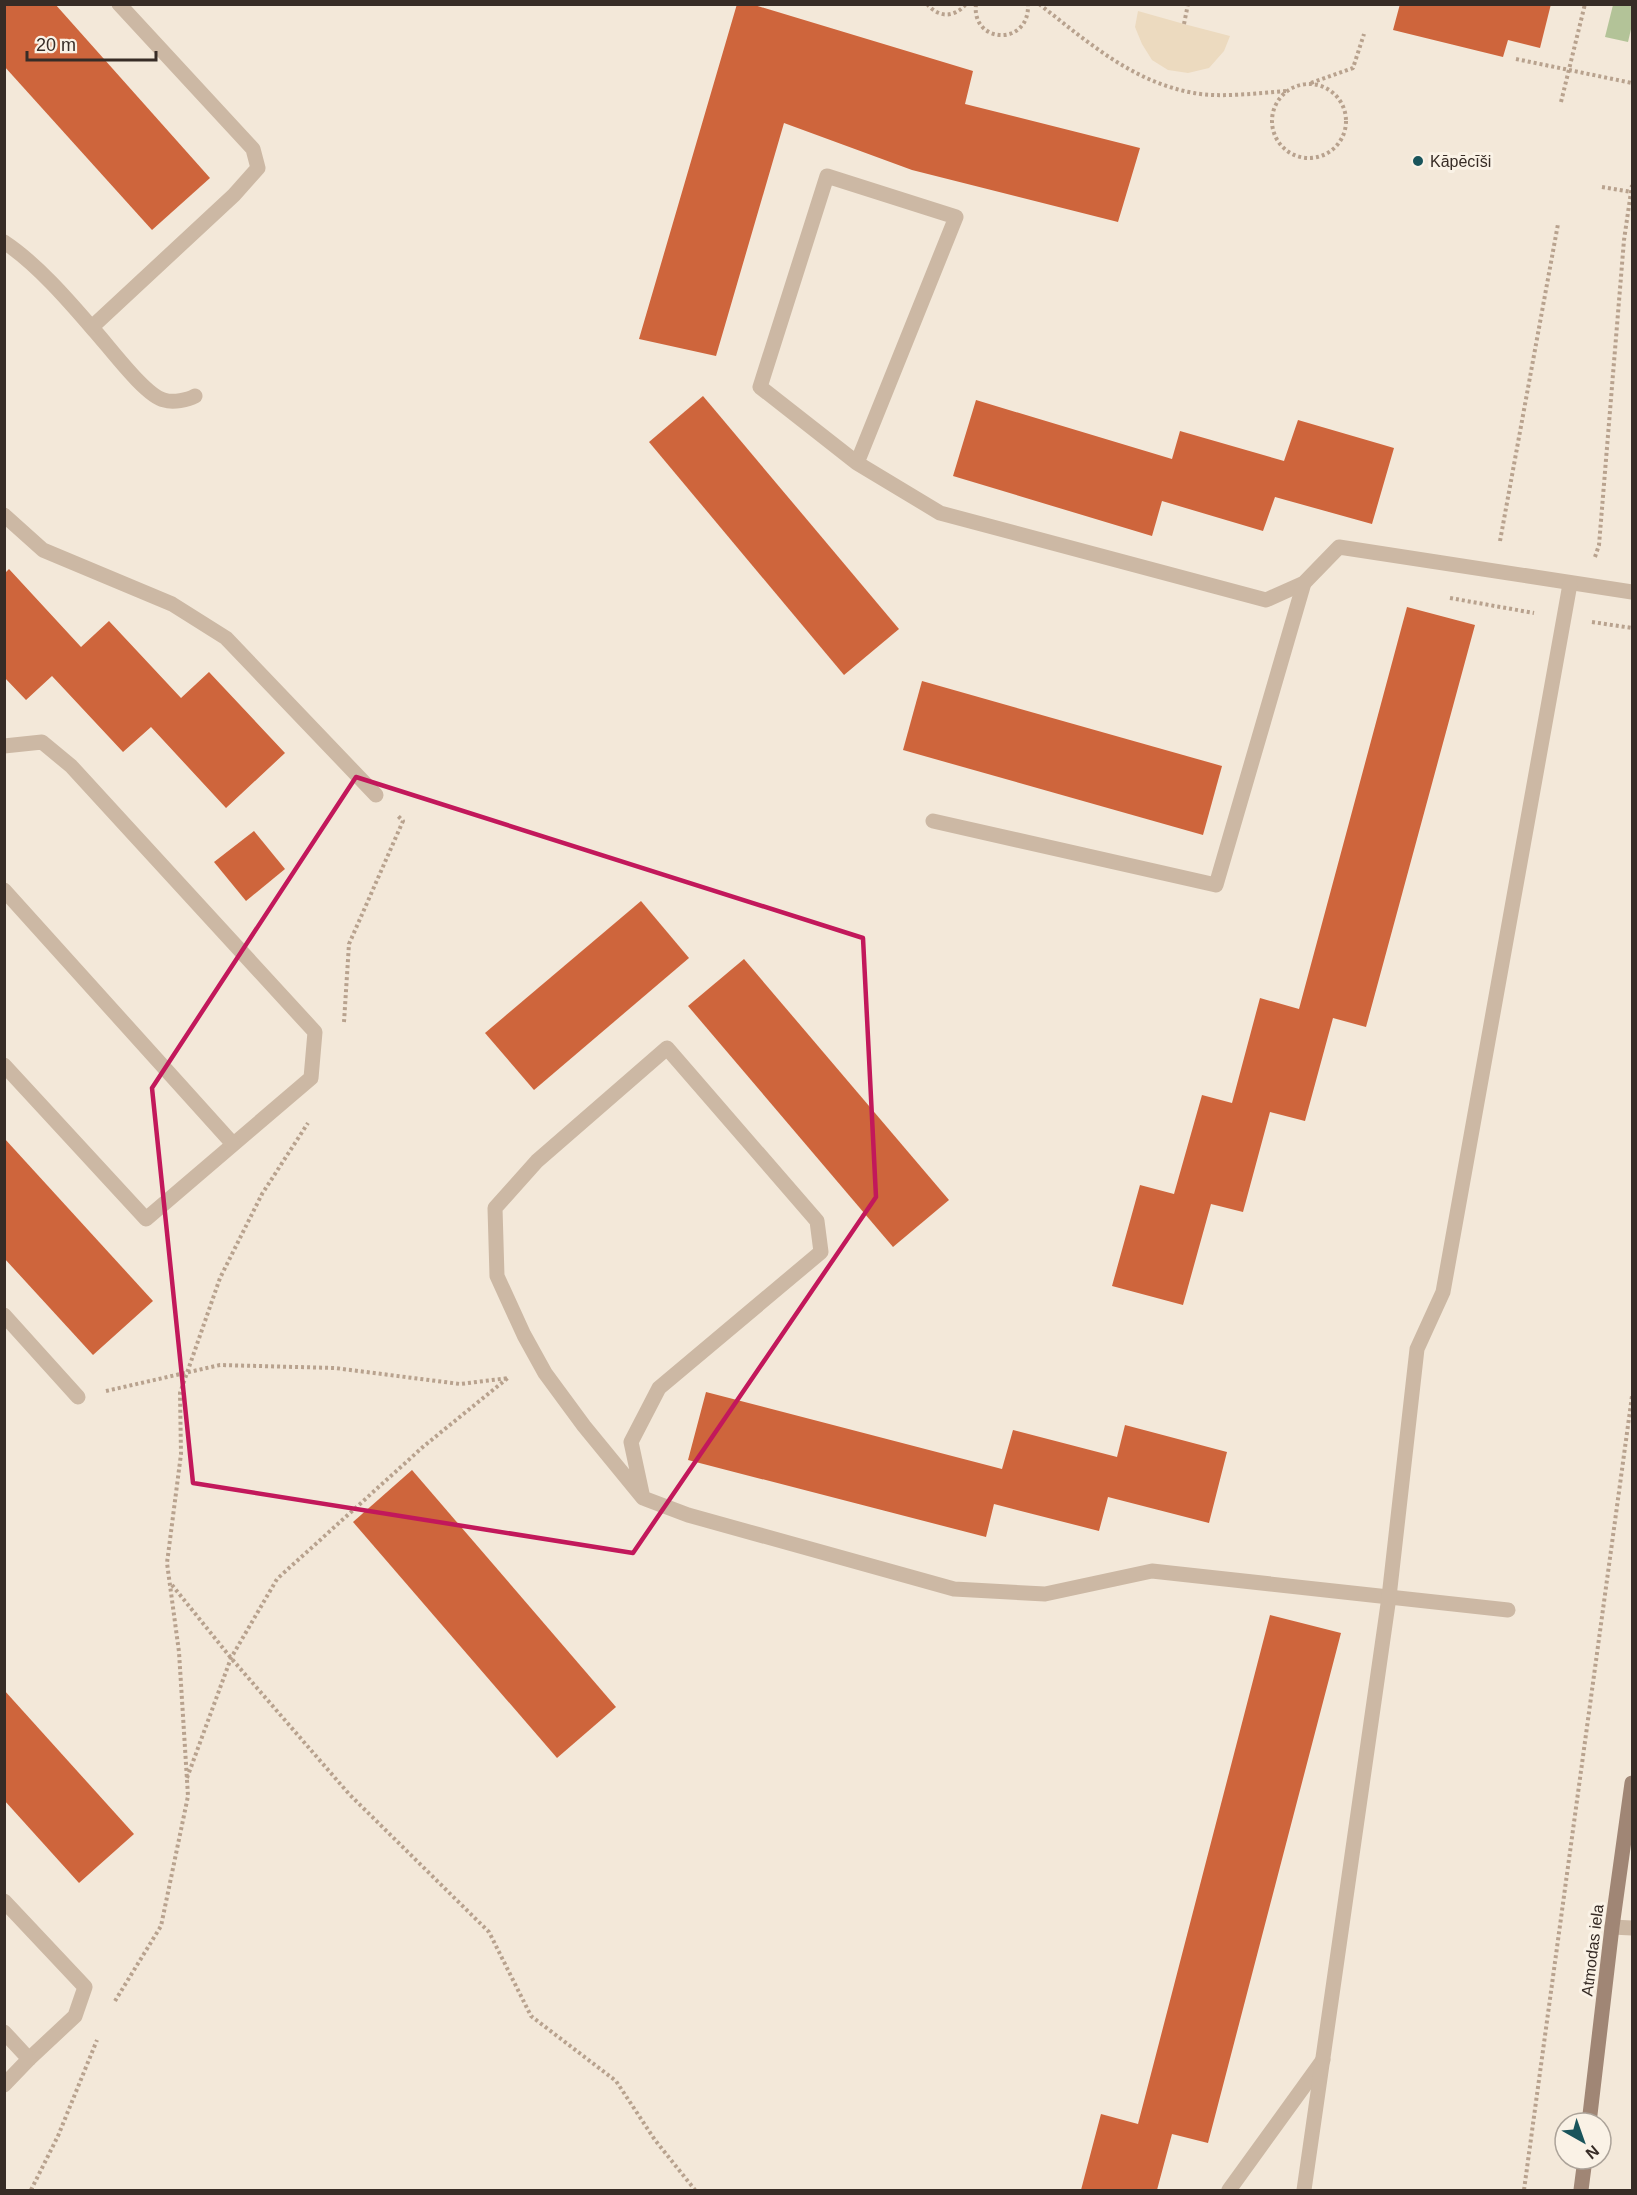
<svg xmlns="http://www.w3.org/2000/svg" width="1637" height="2195" font-family="Arial,sans-serif">
<style>
.green{fill:#b3c398}
.plaza{fill:#ecdabf}
.building{fill:#ce653c}
.lines{fill:none;stroke-linecap:round;stroke-linejoin:round}
.path{stroke:#b8a28e;stroke-width:4;stroke-dasharray:3 3;stroke-linecap:butt}
.service{stroke:#ccb8a4;stroke-width:15}
.minor{stroke:#ccb8a4;stroke-width:15}
.secondary{stroke:#a08675;stroke-width:15}
.marked{fill:none;stroke:#c2185b;stroke-width:4.5;stroke-linejoin:round}
.poi-dot{fill:#19545b;stroke:#faf2e6;stroke-width:2}
.labels{text-anchor:middle;stroke-width:6;stroke-linejoin:round;paint-order:stroke}
.poi-label{font-size:16px;fill:#372c26;stroke:#faf2e6;text-anchor:start}
.street-label{font-size:16px;fill:#372c26;stroke:#faf2e6}
</style>
<rect width="100%" height="100%" fill="#f3e8d9"/>
<polygon class="green" points="1613,5 1632,5 1632,25 1628,42 1605,37"/>
<polygon class="plaza" points="1138,11 1184,24 1230,36 1224,51 1209,68 1188,73 1168,70 1152,60 1142,44 1135,27"/>
<g class="building">
<polygon points="4,4 55,4 210,178 152,230 4,66"/>
<polygon points="737,4 751,4 973,71 965,104 1140,148 1118,222 912,170 784,123 716,356 639,339"/>
<polygon points="1400,4 1551,4 1540,48 1508,40 1503,57 1393,30"/>
<polygon points="703,396 899,629 844,675 649,442"/>
<polygon points="976,400 1172,459 1180,431 1284,461 1298,420 1394,448 1372,524 1275,497 1263,531 1162,501 1152,536 953,476"/>
<polygon points="9,569 81,647 109,621 181,698 209,672 285,753 226,808 151,727 123,752 52,676 26,700 4,677 4,574"/>
<polygon points="1407,607 1475,625 1366,1027 1333,1018 1305,1121 1270,1112 1243,1212 1211,1204 1183,1305 1112,1286 1140,1185 1174,1194 1202,1095 1232,1103 1260,998 1299,1009"/>
<polygon points="922,681 1222,766 1203,835 903,750"/>
<polygon points="254,831 285,869 246,901 214,862"/>
<polygon points="641,901 689,958 534,1090 485,1033"/>
<polygon points="744,959 949,1200 893,1247 688,1006"/>
<polygon points="4,1138 153,1301 93,1355 4,1258"/>
<polygon points="706,1392 1002,1469 1013,1430 1117,1457 1125,1425 1227,1452 1209,1523 1108,1497 1099,1531 994,1504 986,1537 688,1460"/>
<polygon points="412,1470 616,1707 557,1758 353,1522"/>
<polygon points="1270,1615 1341,1633 1208,2143 1172,2134 1157,2190 1081,2190 1101,2114 1138,2124"/>
<polygon points="4,1690 134,1834 79,1883 4,1800"/>
</g>
<g class="lines">
<g class="path">
<path d="M927 4C939 18 954 18 966 4"/>
<path d="M976 4C971 44 1030 47 1028 4"/>
<path d="M1039 4C1088 42 1132 82 1194 93 1220 98 1258 93 1286 91"/>
<polyline points="1184,24 1188,4"/>
<polyline points="1516,59 1632,83"/>
<polyline points="1311,83 1353,68 1364,34"/>
<circle cx="1309" cy="121" r="37"/>
<polyline points="1561,102 1585,4"/>
<polyline points="1602,187 1632,192"/>
<polyline points="1500,541 1558,224"/>
<polyline points="1595,557 1599,545 1624,240 1632,185"/>
<polyline points="1450,598 1534,613"/>
<polyline points="1592,622 1632,628"/>
<polyline points="344,1022 349,944 403,821 397,815"/>
<polyline points="106,1391 220,1365 335,1368 460,1384 509,1378"/>
<polyline points="172,1585 231,1658 349,1794 489,1932 531,2016 616,2081 655,2140 695,2190"/>
<polyline points="187,1778 231,1658 277,1579 424,1446 509,1377"/>
<polyline points="115,2001 161,1926 188,1796 179,1652 167,1563 181,1454 180,1393 220,1278 262,1194 308,1123"/>
<polyline points="31,2190 58,2136 97,2040"/>
<polyline points="1524,2190 1632,1396"/>
</g>
<g class="service">
<path d="M4 242C36 263 68 300 93 329 108 345 145 396 164 400 173 403 188 400 195 396"/>
<polyline points="92,327 234,195 258,168 253,149 119,4"/>
<polyline points="857,463 956,217 827,176 760,387 857,463 940,513 1266,600 1304,583 1339,547 1632,592"/>
<polyline points="4,515 43,550 172,604 226,638 376,795"/>
<polyline points="4,746 42,742 71,766 315,1032 311,1078 146,1219 4,1065"/>
<polyline points="933,821 1216,885 1304,583"/>
<polyline points="4,890 233,1144"/>
<polyline points="4,1315 78,1397"/>
<polyline points="643,1498 631,1442 659,1388 821,1252 817,1221 667,1048 537,1161 495,1208 497,1276 524,1335 545,1373 584,1426 643,1498 688,1515 954,1589 1045,1594 1152,1571 1508,1610"/>
<polyline points="4,1901 85,1987 75,2016 29,2059"/>
<polyline points="4,2032 29,2059 4,2085"/>
<polyline points="1229,2190 1323,2060"/>
<polyline points="1304,2190 1389,1597 1417,1349 1443,1292 1570,584"/>
</g>
<polyline class="minor" points="1612,1927 1632,1928"/>
<g class="secondary">
<polyline points="1589,2123 1612,1927 1632,1783"/>
<polyline points="1581,2190 1585,2159"/>
</g>
</g>
<path class="marked" d="M356 777 863 938 876 1197 633 1553 193 1483 152 1088Z"/>
<circle class="poi-dot" cx="1418" cy="161" r="6"/>
<g class="labels">
<g class="poi-label">
<text x="1430" y="167">Kāpēcīši</text>
</g>
<g class="street-label">
<text transform="translate(1592 1950) rotate(-83)" y="6">Atmodas iela</text>
</g>
</g>
<rect width="1637" height="2195" fill="none" stroke="#372c26" stroke-width="12"/>
<g transform="translate(1583 2141) rotate(140)"><circle r="28" fill="#faf2e6" stroke="#aca399" stroke-width="1.5"/>
<path d="M0-4.5L10 22L0 15L-10 22Z" fill="#19545b"/>
<text y="-9" font-size="16" font-weight="bold" text-anchor="middle" fill="#372c26">N</text>
</g>
<path d="M27 51v9h129v-9" fill="none" stroke="#372c26" stroke-width="3"/>
<text x="36" y="51" font-size="18" fill="#372c26" stroke="#faf2e6" stroke-width="4.5" paint-order="stroke">20 m</text>
</svg>
